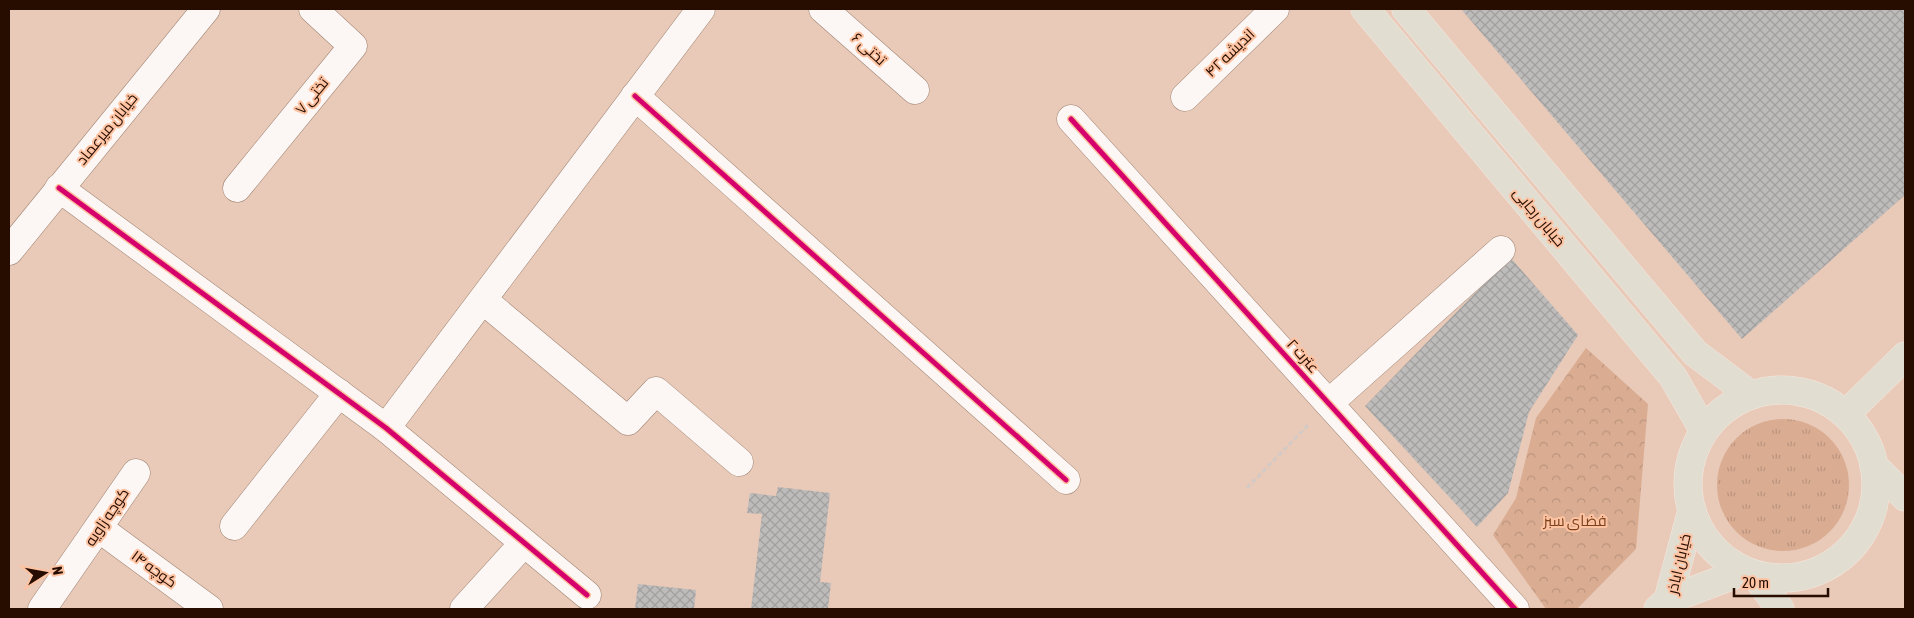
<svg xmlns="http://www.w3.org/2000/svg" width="1914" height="618" font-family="'Asap Condensed',Cairo,sans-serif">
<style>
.grass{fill:url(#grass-tufts)}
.park{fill:url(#park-crowns)}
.building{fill:url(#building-cross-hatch)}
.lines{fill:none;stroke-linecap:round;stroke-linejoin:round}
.minor-casing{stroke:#a08575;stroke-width:29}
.major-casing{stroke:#f5e7df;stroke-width:29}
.path{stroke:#d4cac5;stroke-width:3;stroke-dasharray:5 2.5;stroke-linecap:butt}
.minor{stroke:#fcf7f4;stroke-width:28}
.major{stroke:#e2ddd1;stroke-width:28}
.cycleway-casing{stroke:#fec3a2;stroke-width:8}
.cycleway{stroke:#d6006c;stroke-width:5}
.labels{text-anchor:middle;stroke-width:4;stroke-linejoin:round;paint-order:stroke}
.street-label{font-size:15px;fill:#270d00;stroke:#fec3a2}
.park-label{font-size:15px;fill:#7a411b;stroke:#fec3a2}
</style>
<defs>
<pattern id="grass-tufts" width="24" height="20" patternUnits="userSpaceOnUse" patternTransform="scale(1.25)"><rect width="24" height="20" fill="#daad93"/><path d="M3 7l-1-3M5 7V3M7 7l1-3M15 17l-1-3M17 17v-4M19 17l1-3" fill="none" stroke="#bb947d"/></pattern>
<pattern id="park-crowns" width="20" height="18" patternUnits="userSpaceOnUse" patternTransform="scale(1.25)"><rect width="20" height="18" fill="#daad93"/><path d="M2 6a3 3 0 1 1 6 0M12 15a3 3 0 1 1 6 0" fill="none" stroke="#bb947d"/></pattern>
<pattern id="building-cross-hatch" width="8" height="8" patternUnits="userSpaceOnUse" patternTransform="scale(1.25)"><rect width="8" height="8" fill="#bdbcbb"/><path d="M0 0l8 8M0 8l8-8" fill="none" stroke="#a2a09f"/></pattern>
</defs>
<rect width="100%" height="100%" fill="#e9c9b7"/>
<circle class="grass" cx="1783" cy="485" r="66"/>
<polygon class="park" points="1586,348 1648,404 1636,549 1577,609 1546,609 1493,535 1516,498 1536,418"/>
<g class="building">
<polygon points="1461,9 1905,9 1905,195 1742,339"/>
<polygon points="1510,257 1578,335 1529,412 1508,493 1477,527 1365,406"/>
<polygon points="778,487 830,493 820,582 831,583 828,609 751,609 762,514 747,513 750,493 776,496"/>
<polygon points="638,584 696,590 694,609 635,609"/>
</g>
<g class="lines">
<defs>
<g id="minor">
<polyline points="823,9 915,90"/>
<polyline points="635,96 1066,480"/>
<polyline points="1185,97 1275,9"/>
<polyline points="1071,119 1515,609"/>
<polyline points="59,188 386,428 587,595"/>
<polyline points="237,188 353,46 313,9"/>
<polyline points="9,251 206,9"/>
<polyline points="483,300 628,421 656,391 739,462"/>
<polyline points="1329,403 1501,250"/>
<polyline points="386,428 701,9"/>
<polyline points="234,526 339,393"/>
<polyline points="100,529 209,609"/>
<polyline points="42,609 136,473"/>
<polyline points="464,609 524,543"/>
</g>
<g id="major">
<polyline points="1365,9 1673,377 1704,431"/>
<polyline points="1406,9 1695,353 1751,395"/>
<circle cx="1782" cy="484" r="94"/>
<polyline points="1847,413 1905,356"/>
<polyline points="1874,466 1905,497"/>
<polyline points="1755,575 1780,609"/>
<polyline points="1668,600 1692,510"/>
<polyline points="1658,609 1668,600 1745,571"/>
</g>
</defs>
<use href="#minor" class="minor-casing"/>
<use href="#major" class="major-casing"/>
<g class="path">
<polyline points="1247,488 1309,424"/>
<polyline points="1904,609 1905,609"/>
</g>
<use href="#minor" class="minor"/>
<use href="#major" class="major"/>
<defs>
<g id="cycleway">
<polyline points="635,96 1066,480"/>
<polyline points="1071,119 1515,609"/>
<polyline points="59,188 386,428 587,595"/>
</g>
</defs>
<use href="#cycleway" class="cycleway-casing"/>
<use href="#cycleway" class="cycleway"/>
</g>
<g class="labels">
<g class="street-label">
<text transform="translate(869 49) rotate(42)" y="5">تختی ۶</text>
<text transform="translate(1230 53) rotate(-44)" y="5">اندیشه ۴۲</text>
<text transform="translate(312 96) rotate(-51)" y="5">تختی ۷</text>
<text transform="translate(107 129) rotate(-51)" y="5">خیابان میرعماد</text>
<text transform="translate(1539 217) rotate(50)" y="5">خیابان رجایی</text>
<text transform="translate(1303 356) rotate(48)" y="5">عترت ۲</text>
<text transform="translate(107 517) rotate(-56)" y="5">کوچه زاویه</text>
<text transform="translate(1679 564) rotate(-77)" y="5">خیابان اباذر</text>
<text transform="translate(154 569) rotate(36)" y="5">کوچه ۱۴</text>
</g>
<g class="park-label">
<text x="1575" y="526">فضای سبز</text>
</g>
</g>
<rect width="1914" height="618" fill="none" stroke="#270d00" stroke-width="20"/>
<g transform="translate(45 573) rotate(79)" stroke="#fec3a2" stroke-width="4" paint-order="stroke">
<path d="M0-4L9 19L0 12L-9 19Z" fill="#270d00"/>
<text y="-8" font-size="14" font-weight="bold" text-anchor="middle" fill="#270d00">N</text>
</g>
<path d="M1734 588v8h94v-8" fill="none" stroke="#270d00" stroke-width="2.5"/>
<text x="1742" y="588" font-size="15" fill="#270d00" stroke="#fec3a2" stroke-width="4" paint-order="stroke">20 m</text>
</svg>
